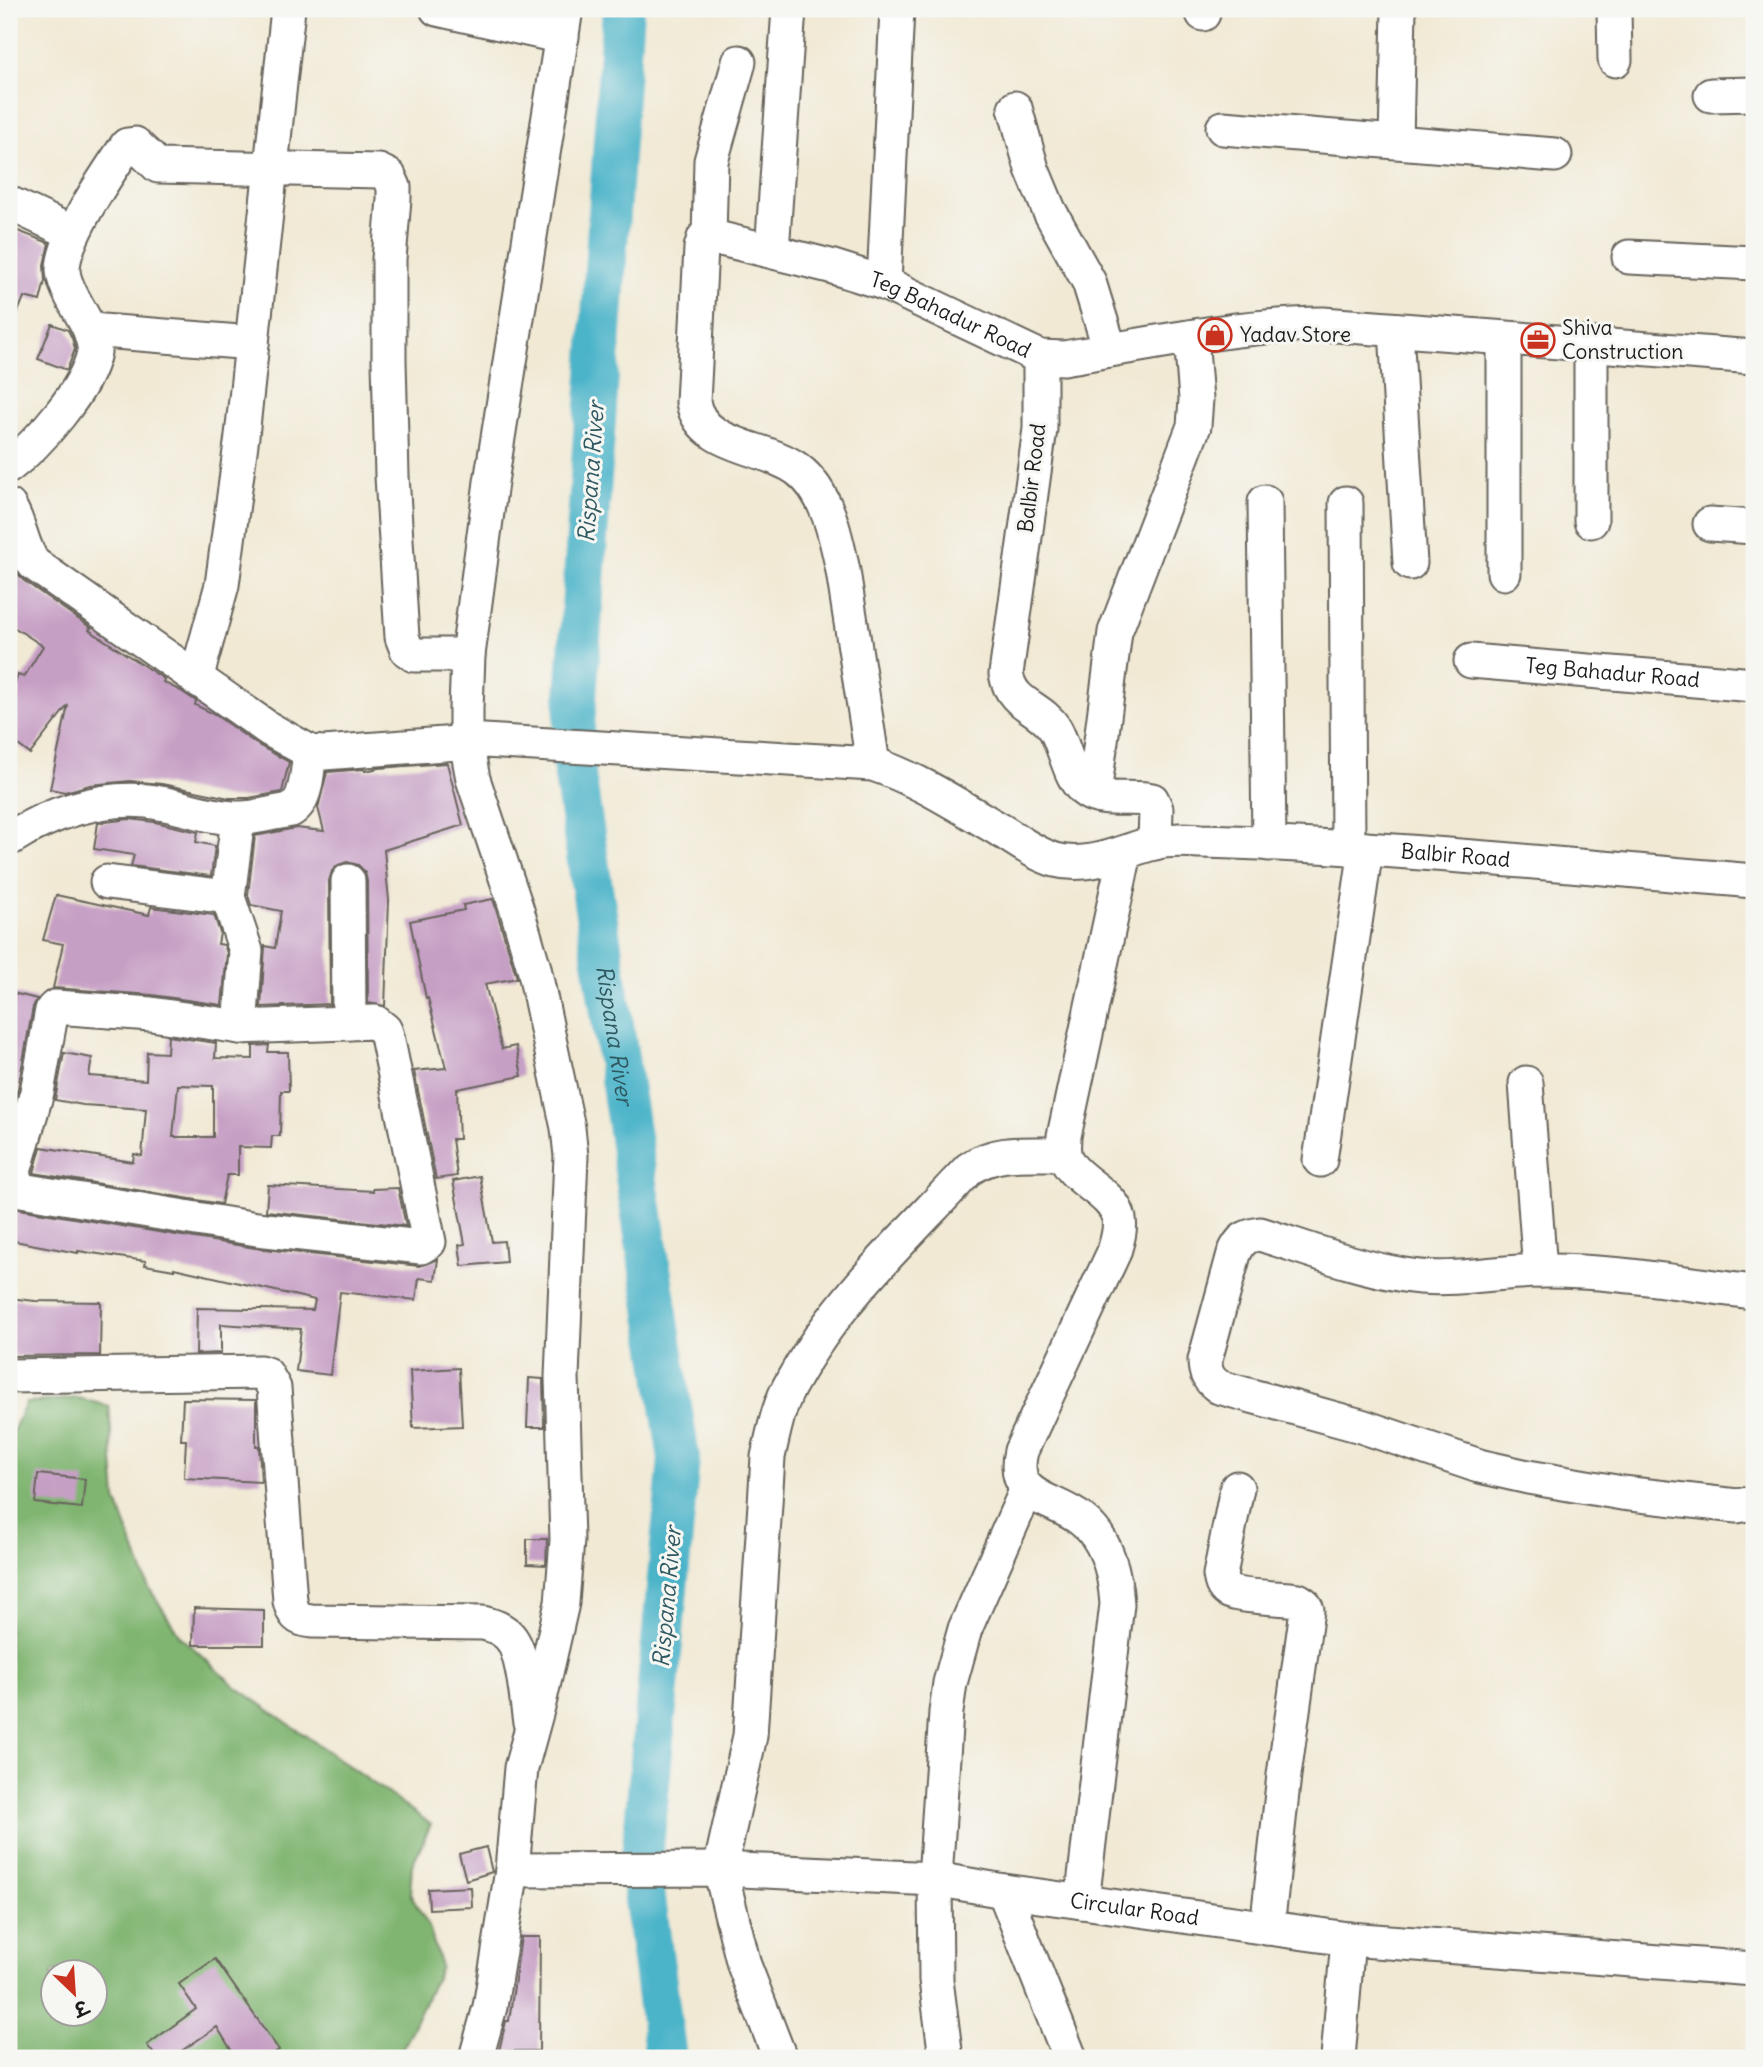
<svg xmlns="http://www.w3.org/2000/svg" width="1763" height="2067" font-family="Delius,'Playpen Sans Deva',sans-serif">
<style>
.forest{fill:#80b571;stroke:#4e6846;stroke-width:2;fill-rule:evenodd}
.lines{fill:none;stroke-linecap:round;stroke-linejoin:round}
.river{stroke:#4bb4c9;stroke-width:42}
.building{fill:#c69fc5;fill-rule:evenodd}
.minor-casing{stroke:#67645c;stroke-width:37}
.minor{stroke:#fff;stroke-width:33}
.labels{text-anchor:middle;stroke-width:6;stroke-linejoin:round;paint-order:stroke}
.street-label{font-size:21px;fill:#1c1c1c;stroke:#f6f6f2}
.poi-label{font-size:21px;fill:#1c1c1c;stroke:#f6f6f2;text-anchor:start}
.water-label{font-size:23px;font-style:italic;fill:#2f5961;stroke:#f6f6f2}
</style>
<rect width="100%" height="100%" fill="#f6f6f2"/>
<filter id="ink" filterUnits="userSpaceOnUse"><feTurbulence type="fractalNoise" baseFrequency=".0143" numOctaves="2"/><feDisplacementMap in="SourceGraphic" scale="14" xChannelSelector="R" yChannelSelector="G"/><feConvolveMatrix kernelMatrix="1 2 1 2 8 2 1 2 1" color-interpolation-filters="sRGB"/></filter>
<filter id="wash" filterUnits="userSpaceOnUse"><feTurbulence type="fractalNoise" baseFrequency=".00686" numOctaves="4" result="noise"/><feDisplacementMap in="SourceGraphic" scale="28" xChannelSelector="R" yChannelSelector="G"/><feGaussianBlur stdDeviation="1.57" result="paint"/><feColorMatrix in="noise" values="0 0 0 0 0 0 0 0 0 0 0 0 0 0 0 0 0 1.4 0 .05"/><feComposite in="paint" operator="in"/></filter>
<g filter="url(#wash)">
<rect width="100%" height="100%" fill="#f1e9d4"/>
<path class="forest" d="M78 1398 109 1406 116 1499 148 1586 180 1636 235 1686 431 1824 412 1865 410 1894 429 1927 441 1967 398 2058H9V1440L26 1403ZM52 1972H94V2014H52Z"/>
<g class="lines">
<path class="river" id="s1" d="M623 9 572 756 679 1459 641 1869 666 2058"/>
</g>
<g id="blocks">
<g class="building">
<polygon points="13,229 49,243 44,265 45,281 40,301 24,297 9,334 9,244"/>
<polygon points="52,324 68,330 72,338 75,349 67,370 38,359"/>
<polygon points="9,563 23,580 91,628 89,630 164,679 163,682 181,691 196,701 195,705 214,714 258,745 289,762 282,792 249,798 229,798 162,784 130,781 90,785 65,792 50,789 68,705 30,754 9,738 9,697 18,675 24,677 43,646 9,624"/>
<polygon points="447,763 463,825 384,850 389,900 385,1006 368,1003 367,881 365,872 358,865 347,862 338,865 332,871 329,881 330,1004 261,1007 265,946 275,948 281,911 251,905 248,895 255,836 296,828 324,831 318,808 327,772 364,769 365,771 379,768"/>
<polygon points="129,819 155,822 198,832 196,842 215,846 211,876 131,866 134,855 94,849 98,823"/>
<polygon points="56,895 149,915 151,907 214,915 220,933 218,944 224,945 227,953 222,1005 152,995 53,988 63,944 43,940"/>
<polygon points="493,899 517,978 485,984 502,1049 516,1046 522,1076 457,1089 459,1139 452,1139 457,1176 436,1179 414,1071 446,1068 428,998 426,998 410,921 464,910 463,905"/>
<polygon points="9,992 37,999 33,1007 18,1088 9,1120"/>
<path d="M168 1036 216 1043 215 1058 253 1059V1046L269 1045 268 1052H288L289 1091H281L280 1136H272L271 1148 238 1147V1175H227L221 1204 34 1173 41 1147 133 1162 134 1154 142 1156 146 1109 83 1105 55 1100 64 1053 92 1058 89 1076 146 1080 147 1052 167 1053ZM178 1085 213 1086V1137H173Z"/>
<polygon points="480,1176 492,1242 504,1241 506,1262 462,1266 459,1245 465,1244 453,1181"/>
<polygon points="268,1185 373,1191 373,1189 398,1188 406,1226 266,1211"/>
<polygon points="13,1208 255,1248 419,1266 438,1259 435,1280 419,1278 416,1300 340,1292 330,1375 296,1371 301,1329 221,1324 221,1353 196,1354 197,1308 313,1310 315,1300 174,1268 174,1270 145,1265 146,1261 78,1251 78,1253 9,1240"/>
<polygon points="9,1298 35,1301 101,1302 100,1355 9,1356"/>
<polygon points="459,1368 462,1426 413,1428 410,1371"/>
<polygon points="529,1378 543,1379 544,1427 527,1427"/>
<polygon points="183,1399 256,1400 256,1446 259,1446 261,1482 184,1478 186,1440 181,1440"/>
<polygon points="38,1474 85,1479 82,1508 35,1503"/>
<polygon points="527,1539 547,1539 546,1565 527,1564"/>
<polygon points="194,1608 264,1610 264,1645 193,1645"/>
<polygon points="486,1847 492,1872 466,1880 459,1854"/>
<polygon points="471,1887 472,1907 429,1909 428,1889"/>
<polygon points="521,1937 540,1937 539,2051 499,2051 506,2021 509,2021"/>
<polygon points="215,1959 279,2050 266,2058 236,2058 217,2027 171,2058 157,2058 147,2045 196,2009 179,1984"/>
</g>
</g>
</g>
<g filter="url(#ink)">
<use href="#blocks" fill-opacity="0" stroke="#67645c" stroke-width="2"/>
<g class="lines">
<defs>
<g id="minor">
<polyline points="437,9 562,37"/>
<polyline points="1203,9 1203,14"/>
<polyline points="1614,9 1615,60"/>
<polyline points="1711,95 1754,94"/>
<polyline points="1015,108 1032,169 1049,210 1089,282 1110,350"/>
<polyline points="1223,128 1555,155"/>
<polyline points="1396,141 1399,9"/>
<polyline points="9,203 73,233"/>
<polyline points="709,236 711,161 739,62"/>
<polyline points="772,251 789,9"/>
<polyline points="1629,257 1754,263"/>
<polyline points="884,283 897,9"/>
<polyline points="90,330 252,343"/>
<polyline points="1396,330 1410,563"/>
<polyline points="1504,338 1504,573"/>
<path d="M1040 357V429L1006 674C1012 706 1039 705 1055 729 1065 746 1070 782 1087 792 1105 803 1132 795 1152 800L1156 809 1155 843"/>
<path d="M9 466C38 444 87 389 94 352 95 345 92 338 90 331 83 313 62 287 63 268 65 235 108 173 127 145L135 144 158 166 379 171 389 176 394 187V199L389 259V361L392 476 402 637 407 650 414 655H468"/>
<polyline points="1265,502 1269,844"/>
<polyline points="1346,503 1348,848"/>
<path id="s2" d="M9 506C21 525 21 546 34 564L269 729 310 752 324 753 484 741 873 764C918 779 959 806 1000 830 1017 840 1035 854 1055 860 1089 869 1121 852 1153 843 1168 839 1185 840 1200 841 1385 846 1570 866 1754 881"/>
<polyline points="1591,521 1591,345"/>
<polyline points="1710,524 1754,527"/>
<path id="s3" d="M1471 661 1754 685"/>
<polyline points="196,679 222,585 242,436 288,9"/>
<path id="s4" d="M873 764 843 571C836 536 827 491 797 469 764 445 701 448 693 402L701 248 704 238 709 236 830 266 884 283 1040 357 1064 358C1150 344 1235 325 1323 324L1754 357"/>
<polyline points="1094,795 1115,632 1194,426 1196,399 1191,337"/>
<polyline points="238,819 228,897 246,951 240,1027"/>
<path d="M9 839C48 814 100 796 147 801 177 804 208 818 238 818 255 819 274 812 291 810 308 800 307 769 310 752"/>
<polyline points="348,881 349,1023"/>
<polyline points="107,882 228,897"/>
<polyline points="1526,1083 1540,1271"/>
<polyline points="1320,1160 1366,849"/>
<polyline points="9,1189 37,1092 52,1010 55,1007 151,1014 240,1027 375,1022 385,1030 387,1036 429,1242 421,1247 257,1229 9,1188"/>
<path d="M1754 1292C1684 1284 1613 1270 1542 1271 1496 1271 1450 1283 1404 1275 1355 1267 1308 1249 1260 1234 1245 1236 1240 1240 1234 1254L1205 1360C1205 1373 1208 1379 1219 1387L1361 1426 1479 1466 1528 1477 1622 1493 1737 1506 1754 1503"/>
<path d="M9 1376 260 1372 266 1374 274 1388 290 1601C293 1614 297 1620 312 1621L483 1623C492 1625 501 1628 508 1635 524 1650 526 1699 530 1722"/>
<path d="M1237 1488 1220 1575C1221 1581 1222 1587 1228 1591 1238 1597 1284 1598 1298 1600L1304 1604 1307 1610 1284 1775 1267 1928"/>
<path id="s5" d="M512 1870 720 1869 935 1879 1004 1891 1348 1939 1754 1969"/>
<polyline points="1004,1891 1070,2058"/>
<path d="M1082 1902 1117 1604C1115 1574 1107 1539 1082 1520 1053 1497 1009 1500 1021 1451L1114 1252C1117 1241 1121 1230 1119 1219 1114 1191 1069 1180 1064 1153 1063 1148 1064 1141 1064 1136L1125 853"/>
<polyline points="476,2058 490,2007 512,1870 521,1768 540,1699 562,1603 567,1540 562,1377 571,1156 568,1128 534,968 516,907 473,779 466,741 466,709 468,655 491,482 566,9"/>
<path d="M780 2058 744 1965 720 1869 750 1736 768 1457C774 1430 779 1403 793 1380 837 1300 907 1236 969 1169 996 1149 1031 1155 1064 1154"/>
<polyline points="946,2058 936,1980 935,1879 946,1712 950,1683 965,1629 1027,1489"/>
<polyline points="1338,2058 1348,1939"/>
</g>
</defs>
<use href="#minor" class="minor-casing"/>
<use href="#minor" class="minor"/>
</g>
</g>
<defs>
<symbol id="shop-ring" viewBox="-11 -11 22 22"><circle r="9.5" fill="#f6f6f2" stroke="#c8321e" stroke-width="1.5"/><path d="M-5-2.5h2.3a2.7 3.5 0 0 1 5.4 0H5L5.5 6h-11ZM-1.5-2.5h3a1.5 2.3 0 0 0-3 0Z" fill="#c8321e"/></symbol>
<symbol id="office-ring" viewBox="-11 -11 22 22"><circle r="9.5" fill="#f6f6f2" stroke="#c8321e" stroke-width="1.5"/><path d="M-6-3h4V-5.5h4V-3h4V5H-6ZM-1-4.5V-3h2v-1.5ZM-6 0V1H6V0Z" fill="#c8321e"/></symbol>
</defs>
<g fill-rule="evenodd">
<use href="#shop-ring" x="1196" y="316" width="38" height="38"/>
<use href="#office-ring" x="1519" y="321" width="38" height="38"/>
</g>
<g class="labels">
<g class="street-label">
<text dy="7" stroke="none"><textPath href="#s4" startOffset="864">Teg Bahadur Road</textPath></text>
<text transform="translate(1032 478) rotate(-83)" y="7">Balbir Road</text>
<text dy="7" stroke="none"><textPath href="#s3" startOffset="142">Teg Bahadur Road</textPath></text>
<text dy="7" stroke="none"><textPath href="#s2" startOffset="1572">Balbir Road</textPath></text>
<text dy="7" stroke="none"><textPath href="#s5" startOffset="625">Circular Road</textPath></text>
</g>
<g class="poi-label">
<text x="1562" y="335">Shiva<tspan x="1562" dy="24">Construction</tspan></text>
<text x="1240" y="342">Yadav Store</text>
</g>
<g class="water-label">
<text transform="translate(591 472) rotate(-86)" y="8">Rispana River</text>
<text dy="8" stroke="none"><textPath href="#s1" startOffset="1031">Rispana River</textPath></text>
<text transform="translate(667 1597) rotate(-85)" y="8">Rispana River</text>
</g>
</g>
<rect width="1763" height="2067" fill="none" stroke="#f6f6f2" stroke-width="35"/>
<g transform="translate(74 1993) rotate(155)"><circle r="33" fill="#f6f6f2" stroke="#9f9f9c" stroke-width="2"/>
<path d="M0-5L12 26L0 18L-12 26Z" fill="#c8321e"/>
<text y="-10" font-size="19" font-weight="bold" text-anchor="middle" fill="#1c1c1c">उ</text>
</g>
</svg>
